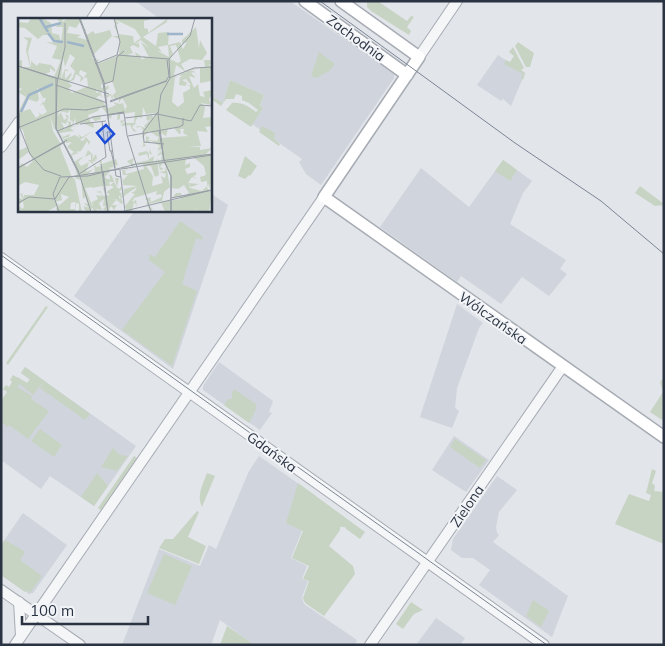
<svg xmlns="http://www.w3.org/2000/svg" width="665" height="646" font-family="Mulish,sans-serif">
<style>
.built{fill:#d0d4dc}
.green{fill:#c8d4c3}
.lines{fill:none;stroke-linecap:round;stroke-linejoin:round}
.tertiary-casing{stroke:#a7acb4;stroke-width:12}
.secondary-casing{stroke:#a7acb4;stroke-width:14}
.tertiary{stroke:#f5f6f8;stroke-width:10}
.secondary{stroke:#fff;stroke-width:11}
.tram{stroke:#7b8593;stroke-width:1}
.labels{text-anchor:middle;stroke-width:4;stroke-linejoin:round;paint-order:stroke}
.street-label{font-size:14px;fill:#2a3342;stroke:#f2f4f7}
.inset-river{fill:none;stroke:#9eb4c9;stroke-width:2.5}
.inset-road{fill:none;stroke:#989ea7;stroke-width:1}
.view{fill:#1d4ed8;fill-opacity:0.15;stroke:#1d4ed8;stroke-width:2.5}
.inset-edge{fill:none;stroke:#2a3342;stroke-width:2.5}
</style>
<rect width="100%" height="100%" fill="#e2e5ea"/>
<g class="built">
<polygon points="135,1 290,1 394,74 394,78 321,185 306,174 299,162 302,159 252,124 263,108 260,107 264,95 230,80 223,103 210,95 210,19 160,19"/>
<polygon points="498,55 525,73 511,106 503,99 501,101 477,85"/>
<polygon points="503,160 532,181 523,193 510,224 566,260 560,269 567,274 549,296 522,277 501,304 461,276 457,282 380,227 421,168 469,207"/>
<polygon points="210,193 228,205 173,369 74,296 135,210 210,210"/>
<polygon points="457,304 483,323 479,328 457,388 455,408 459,411 452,428 420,417"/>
<polygon points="219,362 273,401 269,412 272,413 260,430 203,390 203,386"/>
<polygon points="25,367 136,446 94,506 50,476 41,489 1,460 1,401 18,377 27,383 30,380 21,373"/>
<polygon points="454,436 489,460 466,492 432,470"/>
<polygon points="259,456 316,496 291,558 307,566 302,579 308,581 302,597 304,604 357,640 355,645 254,645 220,620 211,645 122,645 159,549 200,566 209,545 216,549 249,471"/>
<polygon points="497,476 517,490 499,512 496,527 497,533 499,535 493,542 568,596 552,637 479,585 490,570 473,558 462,558 451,550 453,539"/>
<polygon points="23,513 67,545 33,593 29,594 1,575 1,545"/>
<polygon points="436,618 465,638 460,645 416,645"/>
</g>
<g class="green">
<polygon points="367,1 379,2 407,21 411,16 414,17 407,27 411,31 409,35 371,11 367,7"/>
<polygon points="518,42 534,53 530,67 526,67 515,46"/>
<polygon points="513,47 524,68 521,70 525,73 523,80 521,78 523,74 504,64 506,60 510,62 514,56 509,52"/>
<polygon points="319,52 335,64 329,71 316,78 311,76"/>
<path d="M230 80 264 95 260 106 263 108 251 127 226 110 232 103C242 102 248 106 256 112L258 110 249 103 242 100V96L236 94 234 99H226L221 106 210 98V95L223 103Z"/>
<polygon points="262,126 275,133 274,139 280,144 279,146 259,132"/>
<polygon points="245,156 257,166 250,176 249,175 245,179 238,176"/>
<polygon points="503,160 517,170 510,181 495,171"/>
<polygon points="640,186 664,204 664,205 655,206 635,193"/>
<polygon points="180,221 202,236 203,240 196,238 182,284 197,291 172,366 122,330 165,272 149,260 149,254 155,257"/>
<polygon points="46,306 48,307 8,365 6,363"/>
<polygon points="25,367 90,414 85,420 40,388 43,382 33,395 20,384 17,387 32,396 31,399 49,411 28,439 9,425 8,427 1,422 1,401 7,392 3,389 6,385 9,387 12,382 10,380 13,375 27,383 30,379 21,373"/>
<polygon points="664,377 664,417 662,420 650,412 663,392 660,382"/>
<polygon points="234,389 256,404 256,409 249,423 224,405 228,399 232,399 232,393"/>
<polygon points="40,429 62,445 54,457 31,441"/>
<polygon points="455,439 486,460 480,468 450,447"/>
<polygon points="113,448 120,455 128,456 117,471 101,467"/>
<polygon points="134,456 137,458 101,510 98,508"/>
<polygon points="652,469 656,471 652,483 655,486 654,491 664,492 664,544 615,524 629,494 649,501 651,495 646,493"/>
<polygon points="97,473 108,486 94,506 81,497"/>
<path d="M207 473 215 476 202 507C196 496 203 484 207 473Z"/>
<polygon points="298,483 365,532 360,539 346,529 345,527 340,527 340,530 329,546 353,566 355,574 324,616 305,603 303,598 309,581 303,579 309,566 292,558 303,531 286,523"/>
<polygon points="197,511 199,512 188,537 206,546 199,564 159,548 165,539 173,539"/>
<polygon points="5,540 24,551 24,554 20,560 42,576 30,593 27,590 25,592 1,575 1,545"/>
<polygon points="164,554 192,566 175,605 147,593"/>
<polygon points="533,600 549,611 541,627 526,616"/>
<polygon points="411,602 423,610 414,614 403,629 396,624"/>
<polygon points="227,626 253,644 253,645 220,645"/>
</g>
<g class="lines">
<defs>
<g id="tertiary">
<polyline points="92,19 104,1"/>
<polyline points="419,57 457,1"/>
<polyline points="1,147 19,122"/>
<polyline points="1,258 544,645"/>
<polyline points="1,590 80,645"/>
<polyline points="19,602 21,636"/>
<polyline points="15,645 324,197"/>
<polyline points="370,645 563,366"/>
</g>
<g id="secondary">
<polyline points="305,1 407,75"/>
<polyline points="341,1 419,57 324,197 664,437"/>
</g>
</defs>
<use href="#tertiary" class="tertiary-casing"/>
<use href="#secondary" class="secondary-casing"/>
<use href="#tertiary" class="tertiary"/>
<use href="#secondary" class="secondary"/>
<g class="tram">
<polyline points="320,1 515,143 601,201 664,254"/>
<polyline points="1,255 547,645"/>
</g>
</g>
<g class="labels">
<g class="street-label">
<text transform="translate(356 38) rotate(36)" y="5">Zachodnia</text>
<text transform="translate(493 318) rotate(35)" y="5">Wólczańska</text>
<text transform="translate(272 452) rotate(36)" y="5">Gdańska</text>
<text transform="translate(467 506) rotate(-56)" y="5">Zielona</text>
</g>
</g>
<g transform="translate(18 18)">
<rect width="194" height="194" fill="#e2e5ea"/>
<path d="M13 0H24L33 5 34 15 41 17 43 24 45 9H38L42 4 38 0H45L44 4 51 0H62L66 11 62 4 58 10 51 8 49 15 63 17 59 19 69 22 66 12 68 11 67 15 69 17 75 13 77 16 92 12 94 18H101L96 0H136L126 3V10L130 11V15L149 1V4L125 19 138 28 140 15 151 14 150 27 140 29 144 34 138 32 151 39 150 27 162 24 165 31 168 26 167 24 164 26V22L178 9 181 30 182 22 189 35 184 42 172 41 163 46 167 53 172 51 187 49 186 42H192L194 46 190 47 194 48 193 63 182 65V50L171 53H176L179 60 176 54 173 55 178 60 171 58 176 70 180 66 182 78 187 79 185 74 193 72 194 67V76L191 81 193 87 183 85 187 89 185 100 194 99V108L187 109 190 114 179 113 183 128H170L182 129V132L194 130V134L193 131 188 136H194V168L193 164 192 172 190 165 189 170 194 174 191 194H178L177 190V194H153L151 190 152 194H147L143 184 163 181 161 177 160 179H155L158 175H163L164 179 171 175 166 167 160 171 154 170 153 176V157L148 146 152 169 146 174 144 183 130 186 135 192H132L128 185 132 184 127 181 132 179 133 184 144 179 143 176 138 177 139 173 116 180 114 184 118 182 119 188 116 184 114 194 108 192 107 188 117 176 113 175 117 173 119 169 103 180 105 185 99 187 103 185 98 182 103 180 101 177V181L94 182H98L94 187H99L96 192 93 188 90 194 85 191 88 188H85L86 181 81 185 84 192 77 191 81 194H76L75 190 70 194 66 191V188L71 190 66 185 70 186 67 179 65 181 63 162 56 160 59 159 58 152 54 142 63 161 52 137 56 134 49 129 54 124 48 125 40 113 43 111 38 112 41 116 36 110 32 98 35 113 42 125 46 123 42 129 53 157 57 162 64 194H61V186L56 184 53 185 52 191H58L57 185 58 186V190L57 193 39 194 38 190 51 179 43 176 44 182 37 184 41 187 28 194H0L2 188 4 191 6 189 5 184 0 187V180L5 181 2 176 6 175 4 176 6 180V177H16L21 167 7 164 0 168V149L4 145 9 149 15 143 11 134 0 142V133L9 129 5 112 0 109V95L8 79 0 74 4 71 0 69V43L4 42V49H12L8 32 10 23 5 19 14 20 10 34 13 51V43L19 48 21 45 33 47 37 51V54L32 50V54L27 56 36 59 43 42 34 40 39 28 28 24 39 25 31 17H25L20 21 7 10 0 9V4L10 5ZM96 1 117 11 123 20 116 25 115 18 100 16 96 8 101 5ZM94 18 102 21 101 37 77 47 81 42 74 40 77 35ZM123 22 131 30 123 24 131 39 124 38 127 41H123V38L117 34 118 38 109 37 115 35 112 29 115 27 121 30V25L117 26ZM158 27 163 43 160 45 152 41 155 36 152 28ZM52 36 57 40 52 48 57 53 55 59 53 62H49L52 61H51L54 56 53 55 47 61V53H51L50 57 51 53 47 51 43 61 45 39 47 49ZM158 47 168 54 160 57 165 58 162 59 161 67 167 68 169 65 164 62 168 61 173 67 168 68H172V71L165 75 166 84 160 89 154 84 157 59 160 58 156 57ZM62 52 69 55 66 59 69 60 70 68 54 75 50 71 54 68 50 64 56 62 58 56 63 59 62 64 66 60 61 56ZM94 63 98 74 94 78 93 76 88 77 89 73 86 75V76L89 80 93 77 94 83 95 78 98 82 101 78V85L104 80 109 88 107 92 105 85 102 86 95 84 98 87 89 91 84 82 78 80 82 77 85 80 82 74 78 75 79 70 80 73H87L91 70 90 67 87 71 89 68 83 70V67ZM19 69 25 80H28L26 85 21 76 25 84 22 88 25 86 29 94 24 97 20 94 22 97 18 100 12 91 3 94 10 81 19 84 21 81ZM83 88 93 101 94 95 100 96 99 102 102 101 103 106 107 102 102 103V96L117 94 116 105H105L103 108 112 107 115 113 119 114 114 109 118 105 119 110 122 108 125 112 124 120 131 113 140 119 142 117 139 123 129 122 132 120 128 118V124H125V128L122 129H121L128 128 126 125 133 123 142 128 139 132 144 131V134L142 132 137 135 141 133 144 134 141 135 139 138 144 136 143 143 139 141 142 152 146 151 142 149 145 145 148 148 147 153 141 154 148 156 147 160 143 158 145 165 134 168 135 158 128 148H133L137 159 141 157 139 142 135 144 136 138 131 141V135L134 137 132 131 131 136 129 133 120 135 121 138 129 136 131 142 114 146 116 140 109 143 112 146H116L109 148 115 147 111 153 118 146H125L126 151 108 156 107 153 110 151V149L109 151 108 148 103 149 109 152H104L105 157H110L105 162 104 157 105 167 119 168 106 171 105 178 102 177 105 176 101 174 104 171V168L101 171 99 169 101 160H97L99 171 94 158 91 156 92 161H89L87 159 94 151 90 150 96 149 94 146 96 148 100 147 98 141 84 146 83 142 81 144 84 148 78 149 74 143 79 144 76 142 79 141 78 136 74 142 75 137 70 132 67 139 73 136V142H70L76 147 77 154 69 157 75 151 68 154 71 144 63 148 60 144 66 138 56 144 54 137 61 135 57 134 63 133 69 123 71 127 72 124 74 126 68 119 65 123 62 122 75 113 64 119 60 116 62 120 57 117 47 121 46 120 51 119 52 116 45 119 41 115 56 113 52 110 64 105 76 110 75 104 83 101 82 97 73 99 77 103 73 105 70 97 80 93ZM125 89 128 96 137 95 136 100 134 97 128 98 129 103 133 101 126 108 128 110 119 108 117 104 120 99 124 100ZM52 91V102L55 104 54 107H55L57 100 58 108 55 109 53 107V104L49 103 51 106 47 111 43 104 48 106 51 98 47 96 49 100 46 102 43 94 40 98 41 93 50 95ZM156 110 161 116 163 115 162 111H166L165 115 170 118 143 120V115L148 118 150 111ZM175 139 186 148 188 157 182 159 183 164 189 163V168L184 173 172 170 171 166 173 169 181 166 170 165 174 159 179 161 175 158 178 157V154L169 156 167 151 172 149V145L167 147 168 141ZM91 164H96L92 167 96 169 88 174 92 177 84 178 83 173 78 174 83 175V178L78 177 80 181 74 184 75 189 67 170 74 169V177V170L84 168 87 175 85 168H92Z" fill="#c8d4c3" fill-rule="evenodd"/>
<path class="inset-river" d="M22 1 30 14M28 9 43 5M30 15 36 23 45 24M149 16H165M49 24 66 28M3 94 11 77 35 66"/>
<path class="inset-road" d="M61 0 85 64 98 158 103 159M62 0 86 64 92 114H89L92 133H95M96 0 102 24 99 37M47 5V29L39 65 38 110 60 152 73 194M77 46 99 37 151 41M0 48 40 61M0 48 91 76M151 60 176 50 194 49M38 61V111L62 158M86 66 95 63 99 39 106 33M38 67 89 85M92 83 148 63 151 58 149 42M92 84 149 63M68 92 88 88M140 94 125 114 126 124 146 126M1 95V108L12 136 26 152 43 158M90 97 106 95 109 117 133 194M107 100 139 96 173 103 182 87 194 88M62 106 88 103M2 109 46 91 69 92M141 112 146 143 153 158V194M39 113 75 99 89 97 106 94 89 97M110 118 161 109 165 107V100M93 133 97 150M83 146 90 194M113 147 194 136M0 150 47 124M0 150 49 122M102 152 107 194M85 153 90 194M61 156 88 139 84 103M153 180 194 172M0 185 11 179 37 181 51 159 194 137M107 193 194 172M41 194 35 176 42 159 70 158 115 147M153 194V158L146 142 140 96 143 76 152 60 151 41 172 18 177 0"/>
<path class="view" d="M88 107 96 116 87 125 79 115Z"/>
<rect width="194" height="194" class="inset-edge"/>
</g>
<rect width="665" height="646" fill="none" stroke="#2a3342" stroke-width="5"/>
<path d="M22 616v8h126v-8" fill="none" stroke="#2a3342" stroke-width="2.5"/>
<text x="30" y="616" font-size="15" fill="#2a3342" stroke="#f2f4f7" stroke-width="4" paint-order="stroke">100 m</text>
</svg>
